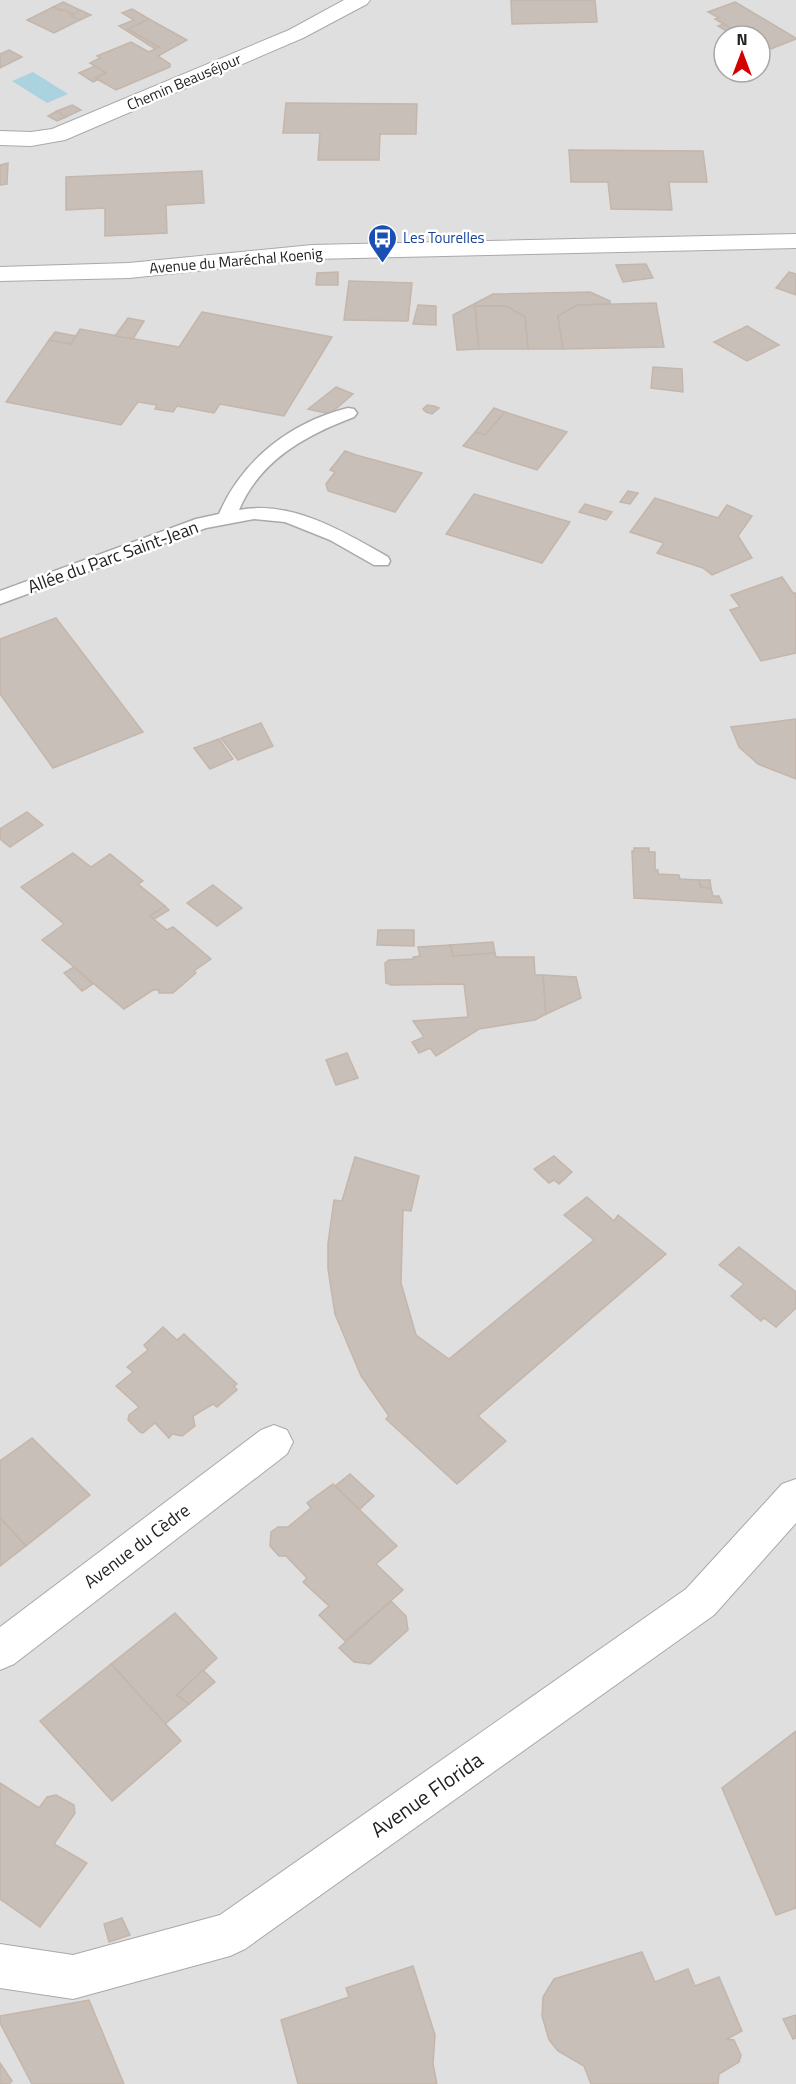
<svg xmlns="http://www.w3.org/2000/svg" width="796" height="2084" font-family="'Titillium Web',sans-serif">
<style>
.residential{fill:#e0dfdf;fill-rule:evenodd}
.water{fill:#aad3df}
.building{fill:#c7bfb8;stroke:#c4b6ab;stroke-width:1.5}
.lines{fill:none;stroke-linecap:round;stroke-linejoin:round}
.lane-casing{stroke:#a9a9a9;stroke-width:3}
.street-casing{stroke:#a9a9a9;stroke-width:2}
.lane{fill:#fff;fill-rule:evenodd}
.street{fill:#fff;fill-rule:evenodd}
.labels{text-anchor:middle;stroke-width:5;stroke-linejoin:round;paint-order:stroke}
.far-street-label{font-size:15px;fill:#222;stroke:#fff}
.far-transit-label{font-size:15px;fill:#164399;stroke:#fff;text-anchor:start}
.street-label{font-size:18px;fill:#222;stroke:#fff}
.near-street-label{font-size:21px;fill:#222;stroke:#fff}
</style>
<rect width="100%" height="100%" fill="#f2efe9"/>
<path class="residential" d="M0 0H796V2084H0ZM724 36H760V72H724Z"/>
<polygon class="water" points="33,72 68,94 47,103 12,81"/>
<g class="building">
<polygon points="511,0 595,0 597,22 512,24"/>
<polygon points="63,2 80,10 74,14 53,7"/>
<polygon points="735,2 796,38 796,39 771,49 760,42 760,36 743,36 715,19 719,18 708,12"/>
<polygon points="53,7 62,11 65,10 80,20 54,33 27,20"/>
<polygon points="132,9 149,19 128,29 159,47 155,49 119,26 134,20 122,13"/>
<polygon points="80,10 91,15 80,20 71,16"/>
<polygon points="149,19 187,40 158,56 170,64 170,67 116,90 95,78 106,73 90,63 100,58 97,56 131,42 149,52 159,47 128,29"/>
<polygon points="724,24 739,34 734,36 718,26"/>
<polygon points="9,50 22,57 0,68 0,54"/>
<polygon points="95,66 106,73 95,78 99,79 93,82 79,73"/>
<polygon points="286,103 417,104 416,134 380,134 379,160 318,160 320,133 283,133"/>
<polygon points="72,105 81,110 66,117 57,111"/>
<polygon points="57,111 66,117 57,121 48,116"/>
<polygon points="569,150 703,151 707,182 669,182 672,210 611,209 608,182 571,182"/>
<polygon points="8,163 7,184 0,185 0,165"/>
<polygon points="202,171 204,203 166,205 167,233 105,236 105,208 66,210 66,177"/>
<polygon points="646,264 653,278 623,282 616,265"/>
<polygon points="338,272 338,285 316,285 317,273"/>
<polygon points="789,272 796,274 796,295 776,288"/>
<polygon points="349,281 412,283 408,321 344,320"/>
<polygon points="590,292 610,301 610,304 577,305 558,316 563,349 528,349 525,317 506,306 475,306 479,349 457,350 453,315 493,294"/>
<polygon points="656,303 664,347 563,349 558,316 577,305"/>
<polygon points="418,305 436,306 436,325 413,324"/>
<polygon points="475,306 506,306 525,317 528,349 479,349"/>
<polygon points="202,312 332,337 284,416 220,404 214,413 177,406 173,412 155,409 157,405 138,402 121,425 6,402 49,340 71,344 80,329 179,347"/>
<polygon points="128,318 144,321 133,339 115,336"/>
<polygon points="747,326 779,345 747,361 714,342"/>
<polygon points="55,332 76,336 71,344 49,340"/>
<polygon points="653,367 682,369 683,392 651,388"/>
<polygon points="336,387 353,394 330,414 308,409"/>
<polygon points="427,405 434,406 439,408 432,414 426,412 423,409"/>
<polygon points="494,408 505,412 485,435 475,432"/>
<polygon points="505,412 567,432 537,470 463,446 475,432 485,435"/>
<polygon points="345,451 356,455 422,473 395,512 328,491 326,484 335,472 330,470"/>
<polygon points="628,491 638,493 630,504 620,502"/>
<polygon points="474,494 570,522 542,563 446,534"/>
<polygon points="655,498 718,518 727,505 752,516 738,536 752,558 712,575 703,568 657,553 664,543 630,532"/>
<polygon points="585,504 612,512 606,520 579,512"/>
<polygon points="782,577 793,593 796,593 796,653 761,661 730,610 740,607 731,595"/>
<polygon points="56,618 143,732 53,768 0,694 0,639"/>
<polygon points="796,719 796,779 758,764 739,747 731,727"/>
<polygon points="261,723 273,746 238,760 221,738"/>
<polygon points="219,739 233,759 210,769 194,748"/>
<polygon points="27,812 43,825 10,847 0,839 0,829"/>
<polygon points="634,848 649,848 649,852 655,852 655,870 658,870 658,874 679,875 680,879 699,880 701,887 711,888 713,896 719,896 722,903 634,898 632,851 634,851"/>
<polygon points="73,853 91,867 110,854 143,881 138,884 165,906 150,916 167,930 173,927 211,959 194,971 196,973 173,993 159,993 159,990 153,990 124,1009 42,940 64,924 21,887"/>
<polygon points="699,880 710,880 711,888 701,887"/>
<polygon points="213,885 242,908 217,926 187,903"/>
<polygon points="165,906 169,910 154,919 150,916"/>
<polygon points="378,930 414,930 414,946 377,945"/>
<polygon points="493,942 495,953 453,956 450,945"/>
<polygon points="450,945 453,956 495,953 496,957 534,957 535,975 543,975 546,1014 535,1020 479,1029 436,1056 430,1048 419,1053 412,1042 424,1037 413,1021 468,1017 464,984 391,985 386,983 385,963 389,960 414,959 413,957 420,956 418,947"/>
<polygon points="74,967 93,984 82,991 64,973"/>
<polygon points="543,975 576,977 581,998 546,1014"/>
<polygon points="347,1053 358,1078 336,1085 326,1060"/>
<polygon points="554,1156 572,1172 559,1184 554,1180 549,1183 534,1169"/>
<polygon points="355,1157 419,1176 411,1211 403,1210 401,1283 416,1335 449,1359 594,1240 564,1215 587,1197 614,1221 618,1215 666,1254 478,1416 506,1441 457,1484 386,1419 389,1416 361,1376 335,1314 328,1269 328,1243 334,1200 342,1201"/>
<polygon points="739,1247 796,1292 796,1308 776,1327 764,1318 761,1321 731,1296 744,1284 719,1265"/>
<polygon points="163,1327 177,1340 184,1334 237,1384 234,1386 237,1390 217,1407 213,1404 193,1416 195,1426 182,1436 172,1434 169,1438 155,1423 143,1433 140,1432 128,1420 129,1415 139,1407 116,1386 133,1372 127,1367 148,1350 144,1345"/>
<polygon points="32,1438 90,1495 26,1546 0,1518 0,1461"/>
<polygon points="350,1474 374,1496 359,1510 335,1486"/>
<polygon points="333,1484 397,1546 376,1564 403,1590 345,1641 319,1615 329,1606 303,1582 307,1578 286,1556 279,1556 270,1546 271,1532 278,1527 288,1527 311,1508 307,1503"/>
<polygon points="0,1518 26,1546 0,1566"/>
<polygon points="391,1601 406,1616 408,1630 370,1664 354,1662 339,1648"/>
<polygon points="175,1613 217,1658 177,1695 189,1704 165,1724 111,1664"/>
<polygon points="111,1664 181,1741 112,1801 40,1721"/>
<polygon points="203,1670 215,1682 189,1704 177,1695"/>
<polygon points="796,1731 796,1908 776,1915 722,1788"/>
<polygon points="0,1783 39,1808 47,1797 56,1795 74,1805 75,1813 54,1844 87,1863 40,1927 0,1899"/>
<polygon points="122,1918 130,1935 109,1942 104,1924"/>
<polygon points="642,1952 655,1982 688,1969 695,1986 719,1977 742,2031 727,2039 734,2040 741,2055 739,2062 719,2074 718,2084 591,2084 584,2066 558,2051 549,2040 542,2016 543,1997 554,1979"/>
<polygon points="413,1966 435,2035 433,2064 437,2084 298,2084 281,2020 349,1997 346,1988"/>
<polygon points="89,2000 124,2084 32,2084 0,2023 0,2016"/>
<polygon points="796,2015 796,2038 793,2039 783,2019"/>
<polygon points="0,2063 12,2081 9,2084 0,2084"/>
</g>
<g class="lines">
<defs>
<path id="lane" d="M348 408 354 409 357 413 354 417C306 435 260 460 239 510 292 500 344 532 388 557L390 561 388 565H374L330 540 285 522 254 519 206 528 0 604V591L196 519 219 514C242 460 291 422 348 408Z"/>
<g id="street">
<polygon points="344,0 370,0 367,4 303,38 65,140 31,146 0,145 0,131 31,132 52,129 289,30"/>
<polygon points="796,234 796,248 312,259 129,278 0,281 0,267 129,263 312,245"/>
<polygon points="274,1425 287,1430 293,1442 287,1454 14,1664 0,1670 0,1627 261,1430"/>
<polygon points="796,1479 796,1523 714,1615 245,1949 230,1956 73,1999 0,1988 0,1944 73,1955 220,1915 686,1589 782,1484"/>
</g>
</defs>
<use href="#lane" class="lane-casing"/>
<use href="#street" class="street-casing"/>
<use href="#lane" class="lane"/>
<use href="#street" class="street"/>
</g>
<defs>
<symbol id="bus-pin" viewBox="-11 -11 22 30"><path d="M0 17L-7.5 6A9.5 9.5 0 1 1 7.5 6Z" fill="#1a4fb4" stroke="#fff"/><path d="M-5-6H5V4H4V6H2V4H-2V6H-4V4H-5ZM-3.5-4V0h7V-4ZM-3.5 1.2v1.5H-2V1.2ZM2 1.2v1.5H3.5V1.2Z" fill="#fff"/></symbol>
</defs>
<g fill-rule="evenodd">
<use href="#bus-pin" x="366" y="222" width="33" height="45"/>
</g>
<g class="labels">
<g class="far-street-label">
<text transform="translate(184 82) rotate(-23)" y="5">Chemin Beauséjour</text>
<text transform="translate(236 261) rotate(-5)" y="5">Avenue du Maréchal Koenig</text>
</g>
<g class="far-transit-label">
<text x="403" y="243">Les Tourelles</text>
</g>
<g class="street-label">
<text transform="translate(113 557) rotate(-20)" y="6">Allée du Parc Saint-Jean</text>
<text transform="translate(137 1546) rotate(-37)" y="6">Avenue du Cèdre</text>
</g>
<g class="near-street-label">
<text transform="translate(427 1795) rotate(-35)" y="7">Avenue Florida</text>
</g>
</g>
<g transform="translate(742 54)"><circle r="28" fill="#ffffff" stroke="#a7a7a7" stroke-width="1.5"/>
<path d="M0-4.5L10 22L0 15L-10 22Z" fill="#d40000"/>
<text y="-9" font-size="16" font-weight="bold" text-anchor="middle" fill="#222222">N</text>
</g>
</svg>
